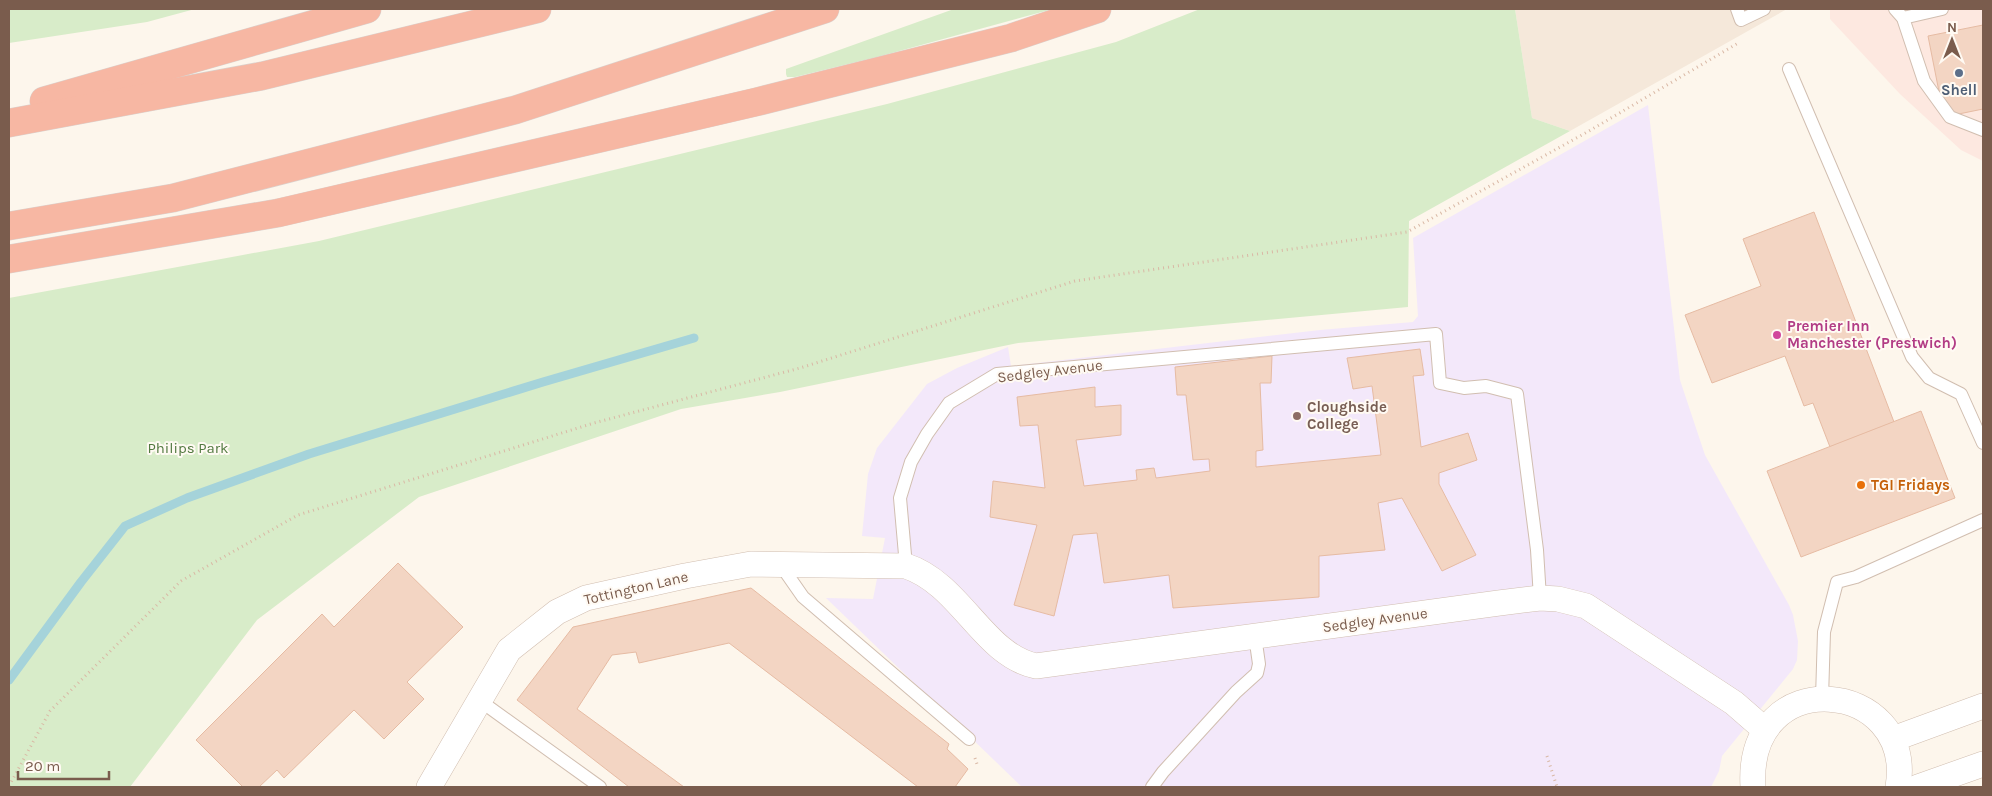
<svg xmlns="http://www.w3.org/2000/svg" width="1992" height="796" font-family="Karla,sans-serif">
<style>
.residential{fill:#f5e8da}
.commercial{fill:#fde8e0}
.education{fill:#f3e8fa}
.green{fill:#d8ecc9}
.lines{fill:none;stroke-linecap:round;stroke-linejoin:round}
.stream{stroke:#a5d3da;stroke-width:9}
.building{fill:#f3d5c3;stroke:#e6bba3}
.lane-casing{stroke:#d1beb0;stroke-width:14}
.street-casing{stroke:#d1beb0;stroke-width:26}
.highway-casing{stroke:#dad1cd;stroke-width:29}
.path{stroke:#d9b8a5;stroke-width:3;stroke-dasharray:1 4;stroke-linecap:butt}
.lane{stroke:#fff;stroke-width:12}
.street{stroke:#fff;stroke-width:25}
.highway{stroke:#f7b7a3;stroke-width:28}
.service-dot{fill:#5c6f8a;stroke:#fffaf3;stroke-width:2}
.hotel-dot{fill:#d1479c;stroke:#fffaf3;stroke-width:2}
.education-dot{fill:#8d6e63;stroke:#fffaf3;stroke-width:2}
.food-dot{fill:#e8710a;stroke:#fffaf3;stroke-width:2}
.labels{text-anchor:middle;stroke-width:4;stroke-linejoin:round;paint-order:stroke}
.service-label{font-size:15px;font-weight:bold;fill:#4e5e75;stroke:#fffaf3}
.hotel-label{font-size:15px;font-weight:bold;fill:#b23c85;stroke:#fffaf3;text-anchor:start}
.street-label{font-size:15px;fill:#7a5c4d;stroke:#fffaf3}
.education-label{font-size:15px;font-weight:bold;fill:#785e54;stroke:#fffaf3;text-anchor:start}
.park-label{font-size:15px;fill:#537a41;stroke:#fffaf3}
.food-label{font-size:15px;font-weight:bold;fill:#c56008;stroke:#fffaf3;text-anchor:start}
</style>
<rect width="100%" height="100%" fill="#fdf6ec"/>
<polygon class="residential" points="1515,9 1787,9 1570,131 1532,118"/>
<polygon class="commercial" points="1830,9 1983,9 1983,161 1961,150 1900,94 1830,19"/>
<polygon class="education" points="1648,105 1680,380 1705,455 1789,605 1793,615 1798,641 1797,660 1793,669 1722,756 1719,771 1711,787 1022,787 826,598 873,599 885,538 862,536 868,474 877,448 927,384 957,368 1008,347 1011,366 1320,330 1413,322 1418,316 1413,238"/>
<g class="green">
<polygon points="9,9 195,9 147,22 9,43"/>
<polygon points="954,9 1053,9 881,56 795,77 787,77 786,74 786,69"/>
<polygon points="1200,9 1515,9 1532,118 1570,131 1409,221 1408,307 1018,343 780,392 681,409 419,497 257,620 130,787 9,787 9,298 319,241 887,104 1116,42"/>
</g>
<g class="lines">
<polyline class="stream" points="9,680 81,582 125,526 187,498 309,454 543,382 694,338"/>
</g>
<g class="building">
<polygon points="1983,25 1983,109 1944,117 1928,36"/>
<polygon points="1814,212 1894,422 1830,447 1813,403 1804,406 1785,356 1712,383 1685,315 1761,286 1743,239"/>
<polygon points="1420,349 1424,375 1413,376 1421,447 1468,433 1477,460 1439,473 1439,484 1476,555 1442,571 1402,498 1378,503 1385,550 1319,556 1319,597 1173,608 1169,575 1104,583 1097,533 1073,535 1054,616 1014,605 1037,525 990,517 993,481 1045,488 1038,425 1020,426 1017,397 1095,387 1095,407 1121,405 1121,435 1076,440 1084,486 1137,480 1136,470 1154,468 1156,478 1210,471 1209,459 1193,460 1186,395 1177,395 1175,367 1272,356 1271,383 1260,383 1263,450 1256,451 1256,467 1381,455 1372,386 1353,389 1347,358"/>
<polygon points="1921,411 1955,498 1801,557 1767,471"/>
<polygon points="398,563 463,627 407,682 424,699 384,739 354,710 284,778 277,770 259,787 243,787 196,740 322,614 334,627"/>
<polygon points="751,588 949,744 947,749 968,769 955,787 918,787 729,643 639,663 636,652 612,655 577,709 684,787 629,787 517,700 573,627"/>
</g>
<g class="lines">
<defs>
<g id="lane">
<polyline points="1737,9 1741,20 1764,9"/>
<polyline points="1895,9 1903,18 1924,81 1950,117 1983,130"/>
<polyline points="1903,18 1942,9"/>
<polyline points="1789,69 1912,357 1929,378 1961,394 1983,443"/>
<polyline points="780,564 803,597 969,739"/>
<polyline points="906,566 900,498 911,462 927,434 949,403 997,374 1436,334 1440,383 1464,388 1486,386 1517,394 1537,550 1540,598"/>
<polyline points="1822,698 1824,632 1837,582 1856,577 1983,520"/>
<polyline points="479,700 600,787"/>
<polyline points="1152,787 1163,772 1236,692 1257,673 1259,664 1255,636"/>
</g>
<g id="street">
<polyline points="1893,739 1983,706"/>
<path d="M429 787 509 650 557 612 586 598 685 576 751 564 906 566C961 584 983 655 1036 666L1499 603 1540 598 1558 599 1586 606 1734 703 1765 730"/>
<path d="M1753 787C1745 661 1916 679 1898 787"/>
<polyline points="1918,787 1983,764"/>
</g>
<g id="highway">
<polyline points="44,101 367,9"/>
<polyline points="9,123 262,76 537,9"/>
<polyline points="9,226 173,198 515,110 825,9"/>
<polyline points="9,259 278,213 756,102 1011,38 1097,9"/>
</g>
</defs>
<use href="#lane" class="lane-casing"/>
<use href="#street" class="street-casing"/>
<use href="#highway" class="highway-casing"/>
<g class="path">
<polyline points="1547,756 1557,787"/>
<polyline points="975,758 978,767"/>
<polyline points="9,786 50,711 181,581 298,515 594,423 800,368 1075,281 1407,232 1589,131 1740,42"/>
</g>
<use href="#lane" class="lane"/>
<use href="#street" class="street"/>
<use href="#highway" class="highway"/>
</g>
<circle class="service-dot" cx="1959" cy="73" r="5"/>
<circle class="hotel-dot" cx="1777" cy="335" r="5"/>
<circle class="education-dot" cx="1297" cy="416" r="5"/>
<circle class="food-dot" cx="1861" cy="485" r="5"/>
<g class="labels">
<g class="service-label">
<text x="1959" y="95">Shell</text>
</g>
<g class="hotel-label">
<text x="1787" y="331">Premier Inn<tspan x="1787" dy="17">Manchester (Prestwich)</tspan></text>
</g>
<g class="street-label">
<text transform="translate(1050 371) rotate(-7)" y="5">Sedgley Avenue</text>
<text transform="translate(636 588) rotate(-13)" y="5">Tottington Lane</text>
<text transform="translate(1375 620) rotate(-8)" y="5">Sedgley Avenue</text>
</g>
<g class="education-label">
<text x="1307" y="412">Cloughside<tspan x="1307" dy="17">College</tspan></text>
</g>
<g class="park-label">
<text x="188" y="453">Philips Park</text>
</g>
<g class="food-label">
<text x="1871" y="490">TGI Fridays</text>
</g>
</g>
<rect width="1992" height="796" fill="none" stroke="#7a5c4d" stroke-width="20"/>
<g transform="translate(1952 40)" stroke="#fffaf3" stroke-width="4" paint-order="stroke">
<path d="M0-4L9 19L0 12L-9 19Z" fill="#7a5c4d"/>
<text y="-8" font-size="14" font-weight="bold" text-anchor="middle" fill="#7a5c4d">N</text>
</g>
<path d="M18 771v8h91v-8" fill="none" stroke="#7a5c4d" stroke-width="2.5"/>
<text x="25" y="771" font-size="15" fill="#7a5c4d" stroke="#fffaf3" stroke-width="4" paint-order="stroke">20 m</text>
</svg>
